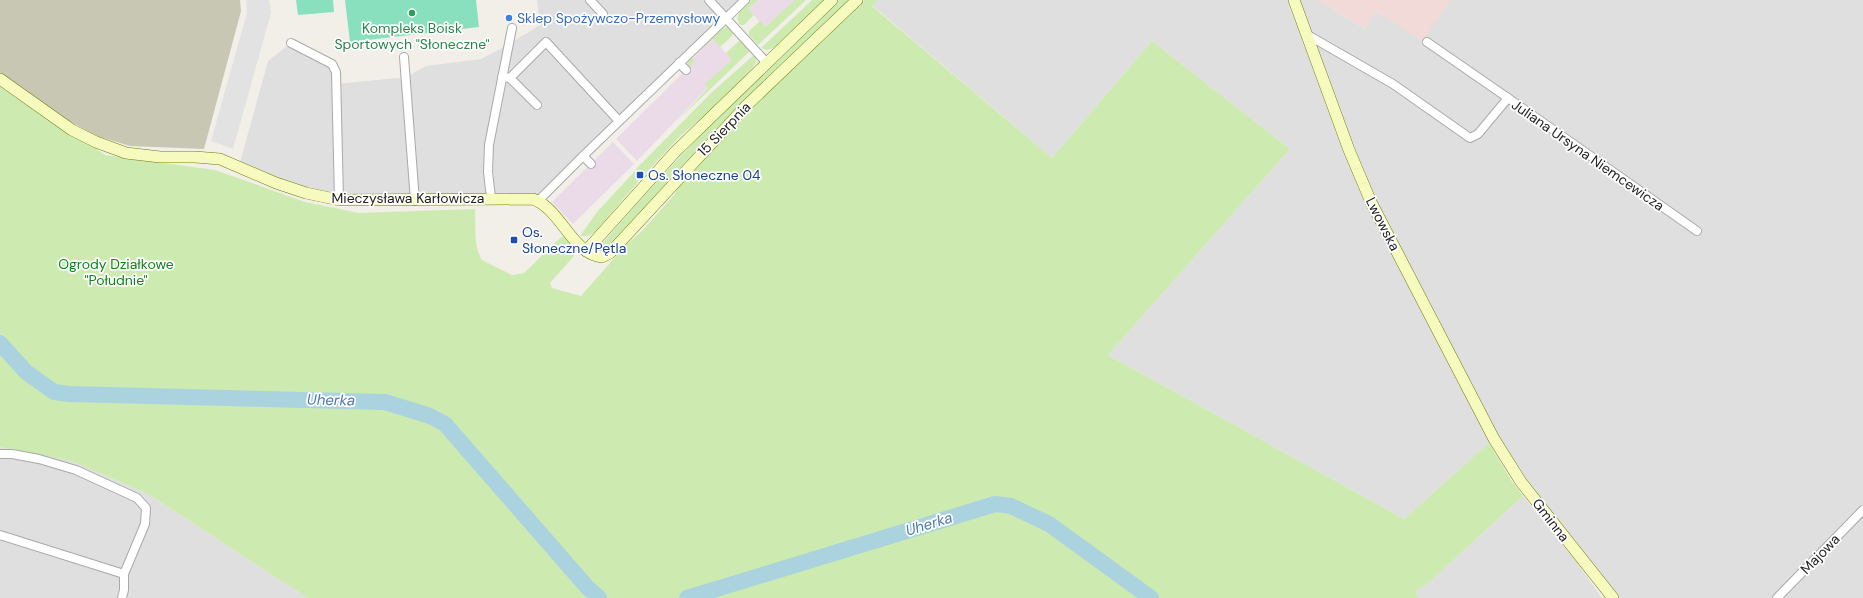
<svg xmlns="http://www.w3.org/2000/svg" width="1863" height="598" font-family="'DM Sans',sans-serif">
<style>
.residential{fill:#e0dfdf}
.commercial{fill:#f2dad9}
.industrial{fill:#ebdbe8}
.construction{fill:#c7c7b4}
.grass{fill:#cdebb0;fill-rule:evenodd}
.pitch{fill:#88e0be}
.parking{fill:#e2e2e2}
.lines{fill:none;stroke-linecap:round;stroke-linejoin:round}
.river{stroke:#aad3df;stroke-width:16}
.street-casing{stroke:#a9a9a9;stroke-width:10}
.secondary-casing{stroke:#707d05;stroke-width:12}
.street{stroke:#fff;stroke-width:8}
.secondary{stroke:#f7fabf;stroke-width:11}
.leisure-dot{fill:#2e9e5b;stroke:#fff;stroke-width:1.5}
.shop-dot{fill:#3f7fe0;stroke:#fff;stroke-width:1.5}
.transit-dot{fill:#1a4fb4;stroke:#fff;stroke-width:1.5}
.labels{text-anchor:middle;stroke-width:3.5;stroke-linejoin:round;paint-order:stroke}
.shop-label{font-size:14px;fill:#366cbe;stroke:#fff;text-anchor:start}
.leisure-label{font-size:14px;fill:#27864d;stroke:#fff}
.street-label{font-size:14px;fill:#222;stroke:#fff}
.transit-label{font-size:14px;fill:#164399;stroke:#fff;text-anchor:start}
.park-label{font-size:14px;fill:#0c8416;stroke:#fff}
.water-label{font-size:15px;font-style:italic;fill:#4a7aab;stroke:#fff}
</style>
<rect width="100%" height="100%" fill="#f2efe9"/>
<g class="residential">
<polygon points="537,0 738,0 538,194 487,193 482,199 339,200 239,166 268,61 291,43 332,64 336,84 397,78 405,79 415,72 426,66 481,59 504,47 540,25"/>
<polygon points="866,0 1317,0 1365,29 1375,12 1377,12 1394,21 1450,0 1863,0 1863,510 1774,598 1620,598 1531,488 1497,436 1404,519 1108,355 1290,149 1152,41 1052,158"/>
<polygon points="0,447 71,461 148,494 308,598 0,598"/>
<polygon points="1523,496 1575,560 1602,598 1419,598 1415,591 1426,585"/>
<polygon points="1863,515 1863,598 1783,598"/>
</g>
<polygon class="commercial" points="1317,0 1451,0 1422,41 1378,12 1375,13 1365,29"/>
<g class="industrial">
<polygon points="758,0 795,0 765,28 748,9"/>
<polygon points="713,39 732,60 706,84 708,87 637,161 616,139 689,67 692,59"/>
<polygon points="613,142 634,164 573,224 552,202"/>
</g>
<polygon class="construction" points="0,0 240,0 241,11 204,149 130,146 94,135 54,112 0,73"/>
<g class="grass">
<path d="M750 0H758L748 9 754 15 744 25H740C733 15 743 7 750 0Z"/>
<polygon points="795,0 806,0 758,45 749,35 749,31 760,21 765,27"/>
<polygon points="812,0 826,0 775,47 767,50 761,48"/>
<path d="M839 0H851L752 93 695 152 608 248 602 249V244C676 157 756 78 839 0Z"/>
<path d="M864 0H878L872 6 1052 158 1152 41 1290 149 1108 355 1404 519 1489 443 1511 480 1523 496 1426 585 1415 591 1419 598H308L148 494 71 461 0 447V84L105 155 215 170 305 202 359 213 475 209C476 226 473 245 482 260L512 275 524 273 560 238 565 235 575 246 574 256 550 283 552 288 581 296 625 246 641 232 674 195 686 176 774 84ZM438 419 458 438 550 544H549Z"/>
<polygon points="727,27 734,32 732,36 720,47 713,39 692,58 695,61 689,67 687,65 689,58 720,29"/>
<polygon points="739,41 742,41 751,50 676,122 708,88 705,84 732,60 726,53"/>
<polygon points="755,54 756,62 753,67 711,110 680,136 645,174 642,172 638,177 636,169 711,93"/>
<polygon points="635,171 637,178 636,180 638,182 595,232 588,236 580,236 597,212"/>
</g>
<g class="pitch">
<polygon points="296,0 333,0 334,12 298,15"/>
<polygon points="345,0 476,0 479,27 350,42"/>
</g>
<polygon class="parking" points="246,0 269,0 271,13 233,149 211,141 247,13"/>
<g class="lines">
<g class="river">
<polyline points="0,343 26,372 54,392 69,394 385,402 430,416 445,424 587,587 599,598"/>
<polyline points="687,598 995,504 1011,506 1049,524 1151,598"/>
</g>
<defs>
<g id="street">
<polyline points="590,0 603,14"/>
<polyline points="709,0 766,62"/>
<polyline points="1306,34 1393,84 1470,138 1478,134 1508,98 1697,231"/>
<polyline points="1427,42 1508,98"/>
<polyline points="291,43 332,64 336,72 339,200"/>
<polyline points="404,57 415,201"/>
<polyline points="679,63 686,70"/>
<polyline points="502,77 510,78 546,42 619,121"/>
<polyline points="510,78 537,105"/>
<polyline points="583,156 591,164"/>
<polyline points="491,198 488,172 489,145 512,28"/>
<polyline points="538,201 583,156 745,0"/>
<polyline points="0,454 12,454 39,459 76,470 137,498 146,508 145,524 124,574 124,590 122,598"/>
<polyline points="0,535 124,574"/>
<polyline points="1777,598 1863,510"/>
</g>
<g id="secondary">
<polyline points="1294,0 1349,150 1371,202 1494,439 1521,482 1613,598"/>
<path d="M0 79 72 130 96 142 126 153 160 157H195L220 159 276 183 306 193 339 200 533 199C561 209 572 254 602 257L610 253 746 106 857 0"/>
<polyline points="586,251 675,152 832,0"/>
</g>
</defs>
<use href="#street" class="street-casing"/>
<use href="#secondary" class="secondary-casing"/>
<use href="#street" class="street"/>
<use href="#secondary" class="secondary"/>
</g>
<circle class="leisure-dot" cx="412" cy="13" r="4"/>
<circle class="shop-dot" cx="509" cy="18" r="4"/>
<g class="transit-dot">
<rect x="636" y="171" width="8" height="8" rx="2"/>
<rect x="510" y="236" width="8" height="8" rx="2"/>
</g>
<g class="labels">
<g class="shop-label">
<text x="517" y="23">Sklep Spożywczo-Przemysłowy</text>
</g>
<g class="leisure-label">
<text x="412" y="33">Kompleks Boisk<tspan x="412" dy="16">Sportowych "Słoneczne"</tspan></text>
</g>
<g class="street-label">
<text transform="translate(724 129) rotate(-46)" y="5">15 Sierpnia</text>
<text transform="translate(1588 155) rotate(35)" y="5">Juliana Ursyna Niemcewicza</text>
<text x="408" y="203">Mieczysława Karłowicza</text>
<text transform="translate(1383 224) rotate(63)" y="5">Lwowska</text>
<text transform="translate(1551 520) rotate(52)" y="5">Gminna</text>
<text transform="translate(1820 554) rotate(-46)" y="5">Majowa</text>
</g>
<g class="transit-label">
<text x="648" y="180">Os. Słoneczne 04</text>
<text x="522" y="237">Os.<tspan x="522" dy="16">Słoneczne/Pętla</tspan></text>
</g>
<g class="park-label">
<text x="116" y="269">Ogrody Działkowe<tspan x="116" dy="16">"Południe"</tspan></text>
</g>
<g class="water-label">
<text transform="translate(331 400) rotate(1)" y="5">Uherka</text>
<text transform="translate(929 524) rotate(-17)" y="5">Uherka</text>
</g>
</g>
</svg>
